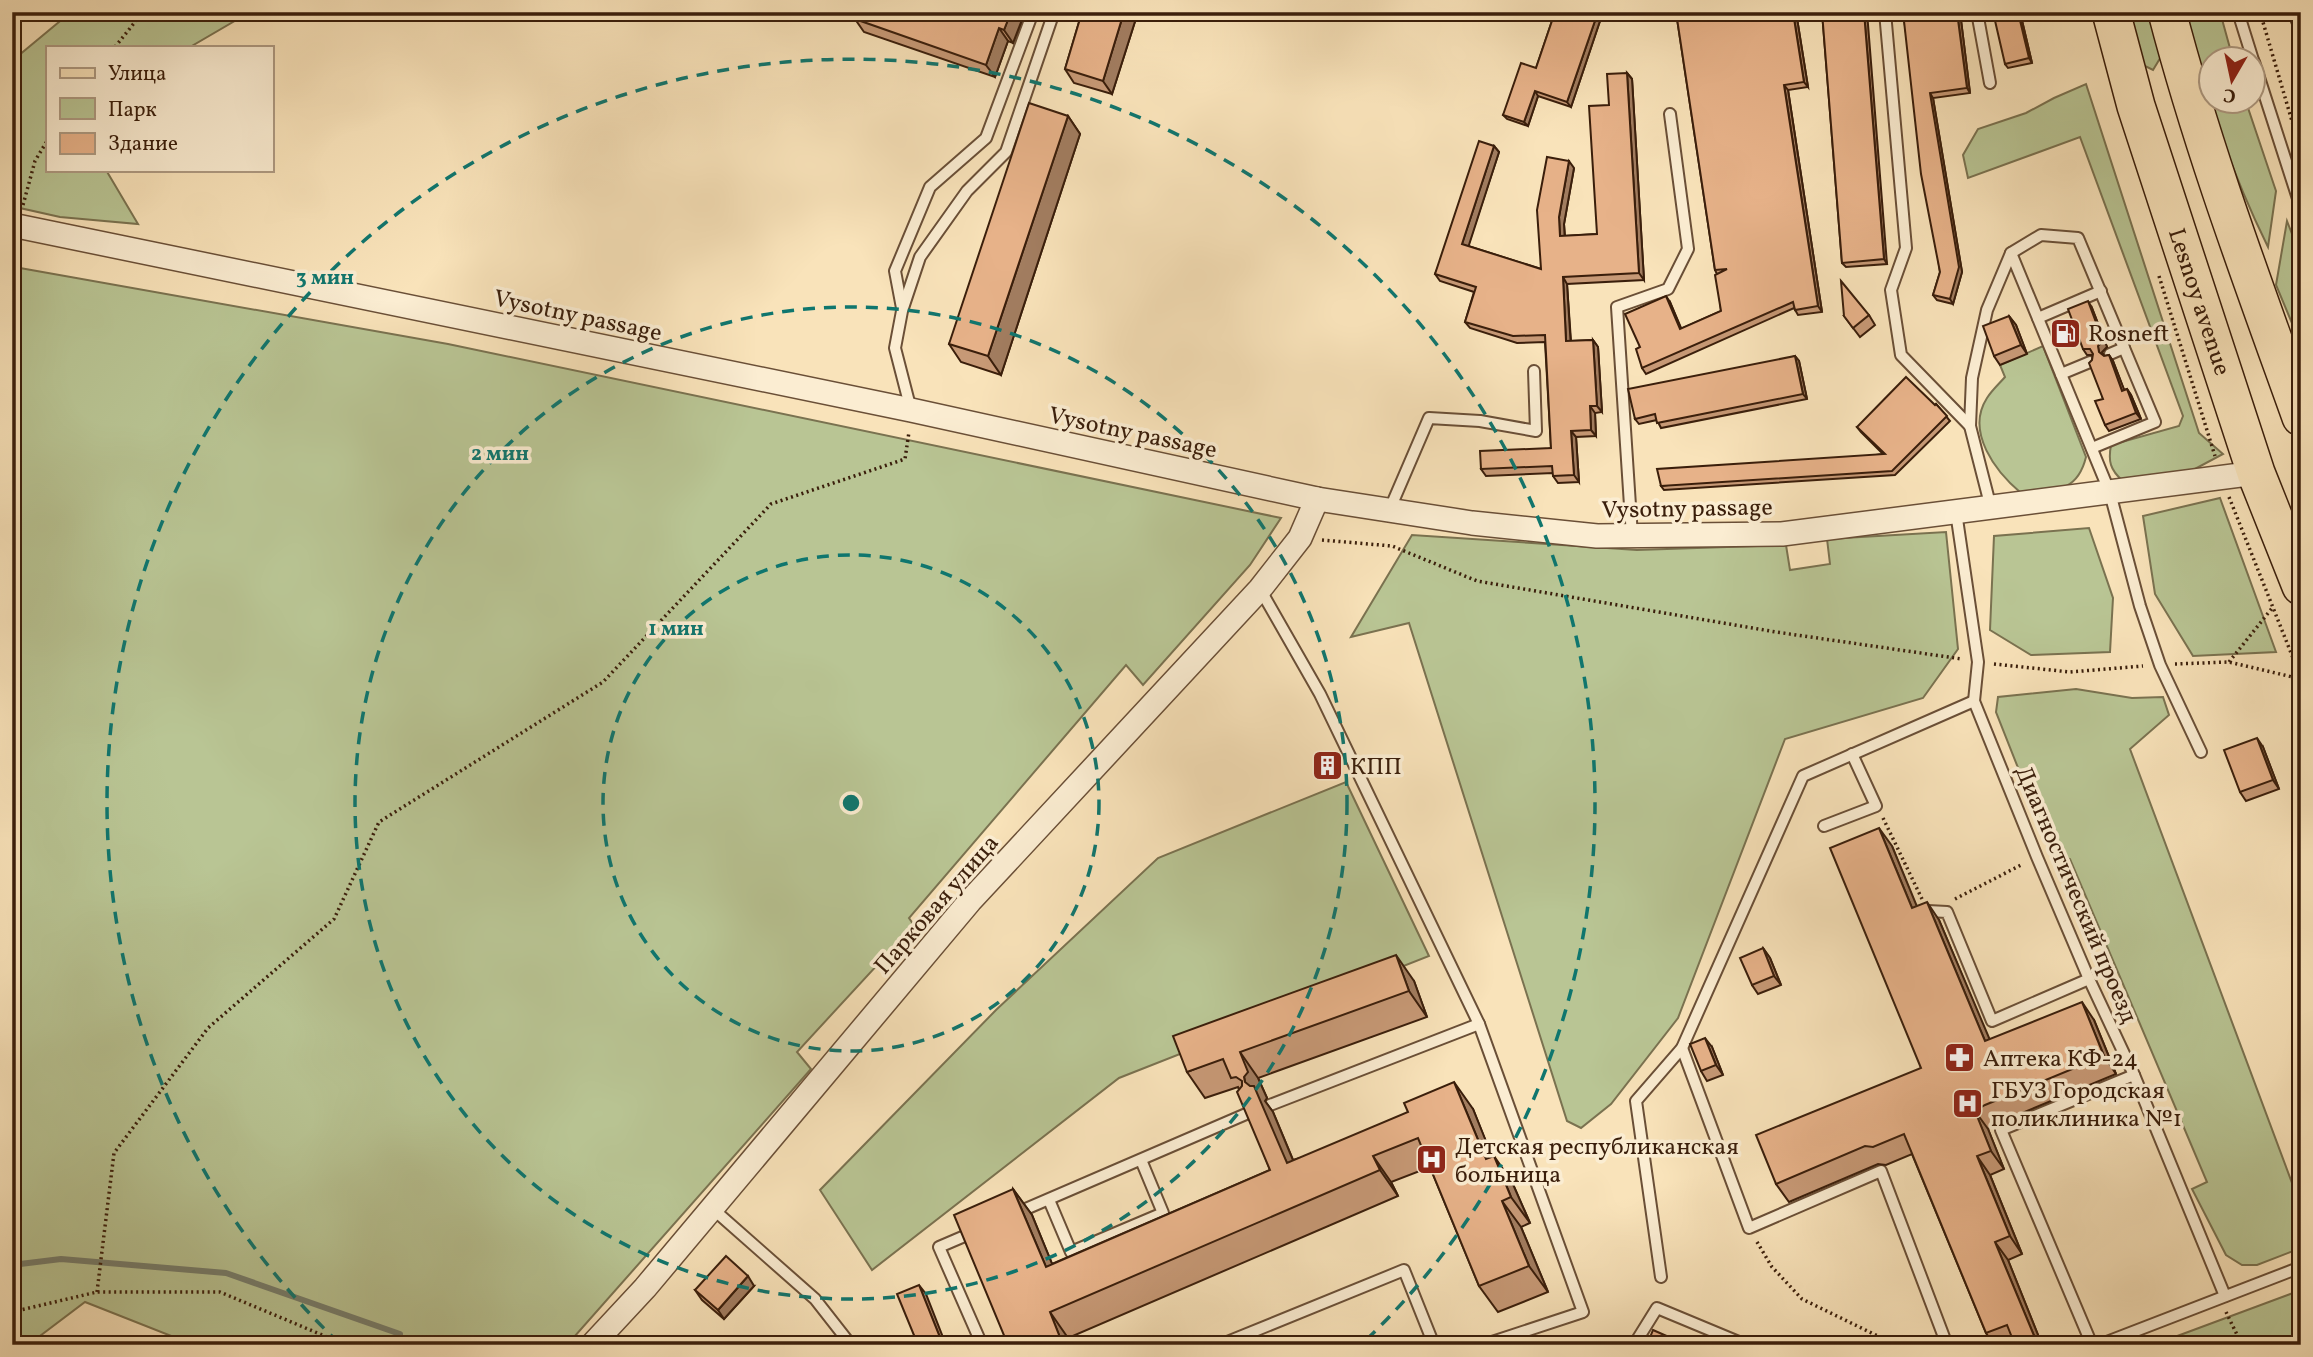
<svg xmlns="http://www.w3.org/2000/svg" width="2313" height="1357" font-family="Vollkorn,serif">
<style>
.green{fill:#b9c594;stroke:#7a7250;stroke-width:2}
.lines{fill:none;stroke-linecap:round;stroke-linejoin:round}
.stream{stroke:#767e6d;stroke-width:6}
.lane-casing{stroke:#6a4f37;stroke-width:14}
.street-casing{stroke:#6a4f37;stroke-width:26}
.primary-casing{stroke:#3a1e0b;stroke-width:40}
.path{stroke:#3a1e0b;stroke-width:3.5;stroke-dasharray:2 3.5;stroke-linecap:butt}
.lane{stroke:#fbedd2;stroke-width:10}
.street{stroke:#fbedd2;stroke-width:23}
.primary{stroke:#f9e3ba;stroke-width:37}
.wall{fill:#c79976;stroke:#3a1e0b;stroke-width:2}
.shaded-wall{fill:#a27d60;stroke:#3a1e0b;stroke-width:2}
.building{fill:#e7b289;stroke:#3a1e0b;stroke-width:2}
.ring{fill:none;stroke:#0f766e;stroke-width:3.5;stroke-dasharray:12 9}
.labels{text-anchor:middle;stroke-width:7;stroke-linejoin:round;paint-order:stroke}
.street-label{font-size:24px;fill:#3a1e0b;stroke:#fbedd2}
.poi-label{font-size:24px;fill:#3a1e0b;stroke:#fbedd2;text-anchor:start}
.centre{fill:#0f766e;stroke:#fbedd2;stroke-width:3.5}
.ring-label{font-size:21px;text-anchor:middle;font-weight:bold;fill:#0f766e;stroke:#fbedd2;stroke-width:7;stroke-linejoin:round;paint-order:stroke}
</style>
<rect width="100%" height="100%" fill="#f9e3ba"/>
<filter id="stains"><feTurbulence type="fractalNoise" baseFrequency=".00286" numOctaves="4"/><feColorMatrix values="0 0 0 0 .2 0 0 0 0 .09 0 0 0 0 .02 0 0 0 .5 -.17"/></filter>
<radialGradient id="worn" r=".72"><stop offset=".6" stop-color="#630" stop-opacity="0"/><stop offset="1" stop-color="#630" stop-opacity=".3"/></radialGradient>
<g class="green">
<polygon points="71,12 250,12 190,47 47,47 47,170 106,170 138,224 60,217 20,208 12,195 12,61"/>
<polygon points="2124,12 2152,12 2162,55 2153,70 2137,62"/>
<path d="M2184 12H2220L2233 59 2212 60V102H2246L2276 191 2268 247C2231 172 2204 93 2184 12Z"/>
<path d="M2086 84 2199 433 2223 454 2193 470 2123 481C2110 470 2108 461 2111 445L2179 426 2183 416 2080 137 1968 178 1963 155 1978 129 2026 113 2054 98Z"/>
<polygon points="2287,221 2301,257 2301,377 2296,366 2297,335 2276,285"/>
<polygon points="20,268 448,344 1281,518 1250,565 1143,685 1126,665 909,918 918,931 886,968 879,963 797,1052 811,1069 567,1345 194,1345 85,1302 28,1345 12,1345 12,277"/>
<path d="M2043 346 2086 457C2077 494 2053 490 2021 493 1996 472 1965 432 1987 398 1992 390 1999 384 2005 377L2000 365Z"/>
<polygon points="2220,498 2276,652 2193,656 2155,594 2143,516"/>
<polygon points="2089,528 2113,598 2110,652 2031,655 1990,630 1994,536"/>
<polygon points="1946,532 1958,649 1923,698 1785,739 1678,1018 1611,1104 1581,1128 1567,1121 1409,623 1351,637 1412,535 1637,550 1786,545 1790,570 1830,564 1827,539"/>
<polygon points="2076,689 2132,698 2163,697 2169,715 2130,749 2301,1207 2301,1248 2257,1265 2242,1265 2226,1255 2192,1189 2207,1182 2070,859 2059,856 2039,821 1996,712 1998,697"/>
<polygon points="1346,782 1429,956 1119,1078 872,1270 820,1190 996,1010 1158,858"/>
<polygon points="2301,1290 2301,1345 2153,1345"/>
</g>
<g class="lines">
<polyline class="stream" points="12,1265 61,1259 226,1273 400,1334"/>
<defs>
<g id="lane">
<polyline points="1885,12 1906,248 1891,290 1901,355 1970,426"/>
<polyline points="1977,12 1990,83"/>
<polyline points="2238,12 2253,60"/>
<polyline points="2254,62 2301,208"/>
<polyline points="2011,253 2110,493 2140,606 2160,665 2201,752"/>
<polyline points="902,308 895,271 930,187 986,138 1033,12"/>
<polyline points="2038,318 2101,291"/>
<polyline points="2110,354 2124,348"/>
<polyline points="2061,374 2090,362"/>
<polyline points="911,410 895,348 902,311 920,257 967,191 1006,152 1054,12"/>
<polyline points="1991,508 1970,426 1972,378 1987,310 2011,253 2041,235 2078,238 2155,422 2092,448"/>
<polyline points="1389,511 1429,418 1480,421 1536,431 1534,371"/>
<polyline points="1956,512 1978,662 1974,701 2037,857 2089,979 2134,1075 2225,1296"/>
<polyline points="1632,536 1617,307 1668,289 1688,249 1670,114"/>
<polyline points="1260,589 1320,694 1479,1024 1583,1312 1483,1345"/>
<polyline points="1824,826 1876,806 1852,754"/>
<polyline points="1928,911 1947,912 1992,1021 2089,979"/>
<polyline points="1682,1048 1749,1228 1881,1171 1947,1345"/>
<polyline points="1270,1105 1479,1024"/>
<polyline points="1049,1200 1071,1252 1163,1213 1141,1160"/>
<polyline points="713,1209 815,1299 851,1345"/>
<polyline points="1014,1214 1253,1111"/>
<polyline points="974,1232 939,1247 982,1345"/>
<polyline points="1661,1277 1636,1101 1682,1048 1803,776 1974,701"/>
<polyline points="1114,1345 1114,1343"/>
<polyline points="1220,1345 1404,1270 1434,1345"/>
<polyline points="1634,1345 1657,1308 1746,1345"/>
<polyline points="2092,1345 2001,1130 2134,1075"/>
<polyline points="2099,1345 2301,1267"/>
</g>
<g id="street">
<polyline points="12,225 911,410 1317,499 1472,523 1597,536 1782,534 2256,473"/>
<polyline points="592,1345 645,1288 970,901 1260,589 1300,538 1317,499"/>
</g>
<g id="primary">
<path id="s1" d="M2111 12 2136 106 2256 473 2301 586"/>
<path d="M2167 12C2203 150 2253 283 2301 417"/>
</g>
</defs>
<use href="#lane" class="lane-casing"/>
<use href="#street" class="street-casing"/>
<use href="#primary" class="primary-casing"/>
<g class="path">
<polyline points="2260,12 2299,145"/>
<polyline points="115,47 143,12"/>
<polyline points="23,205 35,161 47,141"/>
<polyline points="2159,276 2215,456"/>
<polyline points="2229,497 2301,678"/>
<polyline points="1322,540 1392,546 1477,581 1776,632 1962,659"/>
<polyline points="2229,662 2273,607"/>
<polyline points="1994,664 2070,672 2143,666"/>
<polyline points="2175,664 2229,662 2301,679"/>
<polyline points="1883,818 1922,899"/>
<polyline points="1955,899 2023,864"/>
<polyline points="1757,1242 1772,1267 1802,1299 1888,1341 1916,1345"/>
<polyline points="97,1292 114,1153 208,1028 334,919 379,822 603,682 771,504 905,459 909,432"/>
<polyline points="12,1312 97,1292 220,1292 346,1345"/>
<polyline points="2226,1312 2242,1345"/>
</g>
<use href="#lane" class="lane"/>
<use href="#street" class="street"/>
<use href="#primary" class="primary"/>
</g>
<g class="wall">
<polygon points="857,12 1025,12 1013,43 1008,41 995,77 864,32 855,19"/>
<polygon points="1082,12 1138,12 1112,94 1074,83 1065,69"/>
<polygon points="1555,12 1603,12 1571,107 1538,96 1528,126 1507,119 1503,115 1536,68"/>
<polygon points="1676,12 1796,12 1808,87 1788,90 1822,312 1798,315 1794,308 1646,374 1642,368 1640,347 1670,302 1681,329 1721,311 1717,274 1715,270"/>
<polygon points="1822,12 1887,264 1846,267 1842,263"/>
<polygon points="1903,12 1960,12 1970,93 1933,98 1962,272 1953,304 1937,300 1933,295 1940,272"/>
<polygon points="2020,12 2032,63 2008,68 2005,64"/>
<polygon points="1627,73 1632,79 1644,280 1567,284 1571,341 1593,340 1598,347 1602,412 1595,413 1596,436 1576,437 1579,482 1558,483 1553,476 1553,473 1486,476 1481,469 1551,448 1545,342 1517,343 1470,328 1465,322 1474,292 1440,281 1435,274 1494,146 1499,152 1468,246 1541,269 1574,168 1564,224 1565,236 1597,234 1609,105"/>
<polygon points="1068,116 1080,134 1001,375 961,362 949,344"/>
<polygon points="2092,308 2107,347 2102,352 2104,356 2109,355 2113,361 2124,390 2127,389 2131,395 2141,419 2109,431 2105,425 2103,399 2092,360 2093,355 2087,355 2083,349"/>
<polygon points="1869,315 1875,325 1860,337 1844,316"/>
<polygon points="2009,316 2016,325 2027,354 2000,365 1994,356"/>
<polygon points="1795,356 1799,361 1807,399 1661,428 1657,420 1639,424 1635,419"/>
<polygon points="1936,404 1950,421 1895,475 1664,490 1661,486 1883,454 1861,432 1857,427 1935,405"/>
<polygon points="2263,747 2279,789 2246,801 2240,792"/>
<polygon points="1892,846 1916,906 1939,920 1989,1040 2094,1020 2116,1074 1998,1123 1988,1129 2004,1169 1990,1175 2022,1254 2008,1260 2042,1345 1994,1345 1986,1333 1912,1154 1886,1165 1878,1164 1789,1202 1776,1184 1921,1068"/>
<polygon points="1763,948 1770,958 1781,985 1758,994 1752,985"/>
<polygon points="1414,981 1427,1017 1258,1078 1267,1098 1265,1101 1273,1112 1293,1160 1473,1109 1492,1157 1512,1182 1530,1223 1521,1227 1548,1292 1498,1312 1479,1286 1430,1167 1391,1182 1398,1196 1068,1338 1071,1345 1008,1345 1013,1189 1032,1215 1052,1264 1270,1170 1238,1087 1205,1098 1187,1072"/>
<polygon points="1712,1047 1723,1075 1707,1081 1701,1071"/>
<polygon points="754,1286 724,1319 702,1300 695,1290"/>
</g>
<g class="shaded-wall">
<polygon points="1011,12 1025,12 1013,43 1004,30"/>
<polygon points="1124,12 1138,12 1112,94 1103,81"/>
<polygon points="1598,12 1603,12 1571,107 1567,102"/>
<polygon points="1793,12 1796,12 1808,87 1804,82"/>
<polygon points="1864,12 1867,12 1887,264 1884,259"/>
<polygon points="1957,12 1960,12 1970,93 1967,88"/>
<polygon points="2018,12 2020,12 2032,63 2029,58"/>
<polygon points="999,28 1008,41 995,77 986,65"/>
<polygon points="1627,73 1632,79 1644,280 1639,273"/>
<polygon points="1784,85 1788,90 1822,312 1818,306"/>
<polygon points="1535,91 1538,96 1528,126 1524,122"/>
<polygon points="1930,93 1933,98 1962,272 1953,304 1950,299"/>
<polygon points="1068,116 1080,134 1001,375 988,356"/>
<polygon points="1494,146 1499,152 1467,251 1462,244"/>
<polygon points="1569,161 1574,168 1564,224 1565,243 1560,236 1559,217"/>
<polygon points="1563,277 1567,284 1571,348 1566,341"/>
<polygon points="1666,296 1670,302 1684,335 1680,329"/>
<polygon points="2088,301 2092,308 2107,347 2102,352 2103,358 2099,352"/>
<polygon points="2009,316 2016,325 2027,354 2021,345"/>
<polygon points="1593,340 1598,347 1602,412 1597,406"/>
<polygon points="2109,355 2113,361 2127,397 2122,391"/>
<polygon points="1795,356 1799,361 1807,399 1803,394"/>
<polygon points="2127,389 2131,395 2141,419 2136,413"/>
<polygon points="1590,406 1595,413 1596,436 1591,430"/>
<polygon points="1571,431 1576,437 1579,482 1574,475"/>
<polygon points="2257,738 2263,747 2279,789 2273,780"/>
<polygon points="1879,828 1892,846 1925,926 1912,908"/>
<polygon points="1927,902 1939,920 1998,1059 1985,1041"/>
<polygon points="1763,948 1770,958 1781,985 1774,976"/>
<polygon points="1396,955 1414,981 1427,1017 1409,991"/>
<polygon points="2082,1002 2094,1020 2116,1074 2104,1056"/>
<polygon points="1705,1038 1712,1047 1723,1075 1716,1065"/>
<polygon points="1240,1052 1258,1078 1267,1098 1265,1101 1273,1112 1305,1189 1287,1163 1245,1082"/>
<polygon points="1454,1082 1473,1109 1504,1186 1486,1159"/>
<polygon points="1975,1111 1988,1129 2004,1169 1991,1151"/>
<polygon points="1373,1156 1391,1182 1398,1196 1380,1170"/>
<polygon points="1494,1156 1512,1182 1530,1223 1511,1197"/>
<polygon points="1977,1156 1990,1175 2022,1254 2010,1236"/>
<polygon points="1013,1189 1032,1215 1064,1293 1046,1267"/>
<polygon points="1502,1201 1521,1227 1548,1292 1529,1266"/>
<polygon points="1995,1242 2008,1260 2042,1345 2039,1345 2035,1338"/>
<polygon points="748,1276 754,1286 724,1319 718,1310"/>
<polygon points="919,1285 926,1294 946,1345 943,1345"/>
<polygon points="1050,1312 1068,1338 1071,1345 1065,1345 1061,1340"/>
</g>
<g class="building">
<polygon points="857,12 1011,12 1004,30 999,28 986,65 855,19"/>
<polygon points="1082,12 1124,12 1103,81 1065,69"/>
<polygon points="1555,12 1598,12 1567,102 1535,91 1524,122 1503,115 1521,63 1536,68"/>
<polygon points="1676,12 1793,12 1804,82 1784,85 1818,306 1795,310 1793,302 1642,368 1636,349 1640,347 1625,314 1666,296 1680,329 1721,311 1715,275 1727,269 1715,270"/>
<polygon points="1822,12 1864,12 1884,259 1842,263"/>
<polygon points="1903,12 1957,12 1967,88 1930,93 1959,267 1950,299 1933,295 1940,272 1921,174"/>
<polygon points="1993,12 2018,12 2029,58 2005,64"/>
<polygon points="2288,12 2301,12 2301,38 2297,40"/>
<polygon points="1627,73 1639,273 1563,277 1566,341 1593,340 1597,406 1590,406 1591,430 1571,431 1574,475 1553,476 1552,466 1481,469 1480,451 1551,448 1545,335 1513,336 1465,322 1476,287 1435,274 1479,141 1494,146 1462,244 1541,269 1537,210 1547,157 1569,161 1559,217 1560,236 1597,234 1589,106 1609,105 1607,74"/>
<polygon points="1029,103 1068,116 988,356 949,344"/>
<polygon points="1841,281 1869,315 1853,328 1844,316"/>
<polygon points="2088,301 2103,341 2098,346 2099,352 2104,356 2109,355 2122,391 2127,389 2136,413 2105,425 2095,401 2103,399 2089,363 2092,360 2093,354 2090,349 2083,349 2068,309"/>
<polygon points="2009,316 2021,345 1994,356 1983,326"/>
<polygon points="1795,356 1803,394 1657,423 1655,414 1635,419 1628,389"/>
<polygon points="1906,377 1935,405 1936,404 1947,416 1892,471 1661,486 1657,469 1885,454 1857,427"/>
<polygon points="2257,738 2273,780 2240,792 2224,750"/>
<polygon points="1879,828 1912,908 1927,902 1985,1041 2082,1002 2104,1056 1985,1105 1975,1111 1991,1151 1977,1156 2010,1236 1995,1242 2035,1338 2019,1345 2015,1345 2007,1325 1986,1333 1904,1134 1873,1147 1865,1146 1776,1184 1756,1135 1921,1068 1830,848"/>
<polygon points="1763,948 1774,976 1752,985 1740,958"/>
<polygon points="1396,955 1409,991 1240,1052 1248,1072 1244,1077 1245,1082 1250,1086 1254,1086 1287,1163 1408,1112 1404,1103 1454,1082 1486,1159 1494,1156 1511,1197 1502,1201 1529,1266 1479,1286 1418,1138 1373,1156 1380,1170 1050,1312 1061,1340 1050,1345 1008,1345 954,1215 1013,1189 1046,1267 1270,1170 1237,1092 1242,1086 1242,1081 1236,1077 1231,1078 1223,1059 1187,1072 1173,1036"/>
<polygon points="1705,1038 1716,1065 1701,1071 1690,1044"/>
<polygon points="726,1256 748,1276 718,1310 695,1290"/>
<polygon points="919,1285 943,1345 918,1345 897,1294"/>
<polygon points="1653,1330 1687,1345 1647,1345"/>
<polygon points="655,1340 661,1345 652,1345"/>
</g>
<g class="ring">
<circle cx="851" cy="803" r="248"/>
<circle cx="851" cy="803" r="496"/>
<path d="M339 1343A744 744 0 1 1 1363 1343"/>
</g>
<defs>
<symbol id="fuel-square" viewBox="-11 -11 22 22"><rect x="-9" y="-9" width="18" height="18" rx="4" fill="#8f2418" stroke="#fbedd2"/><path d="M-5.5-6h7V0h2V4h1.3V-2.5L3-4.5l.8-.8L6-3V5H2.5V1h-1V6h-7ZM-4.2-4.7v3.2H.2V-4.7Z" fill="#fff"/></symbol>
<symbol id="building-square" viewBox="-11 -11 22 22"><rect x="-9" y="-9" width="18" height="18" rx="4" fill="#8f2418" stroke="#fbedd2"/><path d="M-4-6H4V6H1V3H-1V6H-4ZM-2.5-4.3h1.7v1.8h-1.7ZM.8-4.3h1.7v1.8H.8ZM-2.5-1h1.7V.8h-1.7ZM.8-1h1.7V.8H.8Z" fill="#fff"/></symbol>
<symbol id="pharmacy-square" viewBox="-11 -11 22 22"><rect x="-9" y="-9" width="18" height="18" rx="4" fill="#8f2418" stroke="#fbedd2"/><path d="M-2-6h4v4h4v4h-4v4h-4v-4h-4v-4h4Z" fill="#fff"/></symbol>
<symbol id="hospital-square" viewBox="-11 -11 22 22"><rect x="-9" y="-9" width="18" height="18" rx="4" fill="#8f2418" stroke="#fbedd2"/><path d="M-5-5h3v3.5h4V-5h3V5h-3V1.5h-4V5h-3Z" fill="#fff"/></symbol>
</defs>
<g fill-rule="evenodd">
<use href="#fuel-square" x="2048" y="316" width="35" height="35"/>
<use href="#building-square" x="1310" y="748" width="35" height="35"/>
<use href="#pharmacy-square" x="1942" y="1040" width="35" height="35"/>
<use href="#hospital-square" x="1950" y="1086" width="35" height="35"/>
<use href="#hospital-square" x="1414" y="1142" width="35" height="35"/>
</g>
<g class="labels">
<g class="street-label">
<text dy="8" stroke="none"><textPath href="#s1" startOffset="303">Lesnoy avenue</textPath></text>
<text transform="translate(578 315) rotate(12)" y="8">Vysotny passage</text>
<text transform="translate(1133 432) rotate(12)" y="8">Vysotny passage</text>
<text transform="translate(1687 508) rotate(-1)" y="8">Vysotny passage</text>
<text transform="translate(2077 894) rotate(67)" y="8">Диагностический проезд</text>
<text transform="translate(936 904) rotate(-49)" y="8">Парковая улица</text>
</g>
<g class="poi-label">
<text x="2088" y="341">Rosneft</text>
<text x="1350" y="774">КПП</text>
<text x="1983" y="1066">Аптека КФ-24</text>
<text x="1991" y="1098">ГБУЗ Городская<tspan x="1991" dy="28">поликлиника №1</tspan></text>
<text x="1455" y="1154">Детская республиканская<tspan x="1455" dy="28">больница</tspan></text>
</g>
</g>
<circle cx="851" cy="803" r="10" class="centre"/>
<g class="ring-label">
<text x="325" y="284">3 мин</text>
<text x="500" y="460">2 мин</text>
<text x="676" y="635">1 мин</text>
</g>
<rect width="2313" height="1357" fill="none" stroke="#f9e3ba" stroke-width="42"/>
<rect x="14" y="14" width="2285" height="1329" fill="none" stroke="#3a1e0b" stroke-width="3.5"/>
<rect x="21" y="21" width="2271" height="1315" fill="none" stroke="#3a1e0b" stroke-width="2"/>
<rect x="46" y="46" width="228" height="126" fill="#fbedd2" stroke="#ae9a82" stroke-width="2"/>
<rect x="60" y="68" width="35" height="10" fill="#f9e3ba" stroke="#ae9a82" stroke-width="2"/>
<text x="108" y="80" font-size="21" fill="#3a1e0b">Улица</text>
<rect x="60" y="98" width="35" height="21" fill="#b9c594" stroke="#ae9a82" stroke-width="2"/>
<text x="108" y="116" font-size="21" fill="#3a1e0b">Парк</text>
<rect x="60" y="133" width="35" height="21" fill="#e7b289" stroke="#ae9a82" stroke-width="2"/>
<text x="108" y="150" font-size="21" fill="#3a1e0b">Здание</text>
<g transform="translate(2232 80) rotate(189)"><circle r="33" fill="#fbedd2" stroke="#ae9a82" stroke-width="2"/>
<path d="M0-5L12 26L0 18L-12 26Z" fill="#8f2418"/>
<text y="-10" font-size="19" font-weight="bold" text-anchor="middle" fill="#3a1e0b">С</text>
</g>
<rect width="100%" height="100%" filter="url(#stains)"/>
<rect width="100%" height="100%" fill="url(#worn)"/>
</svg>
